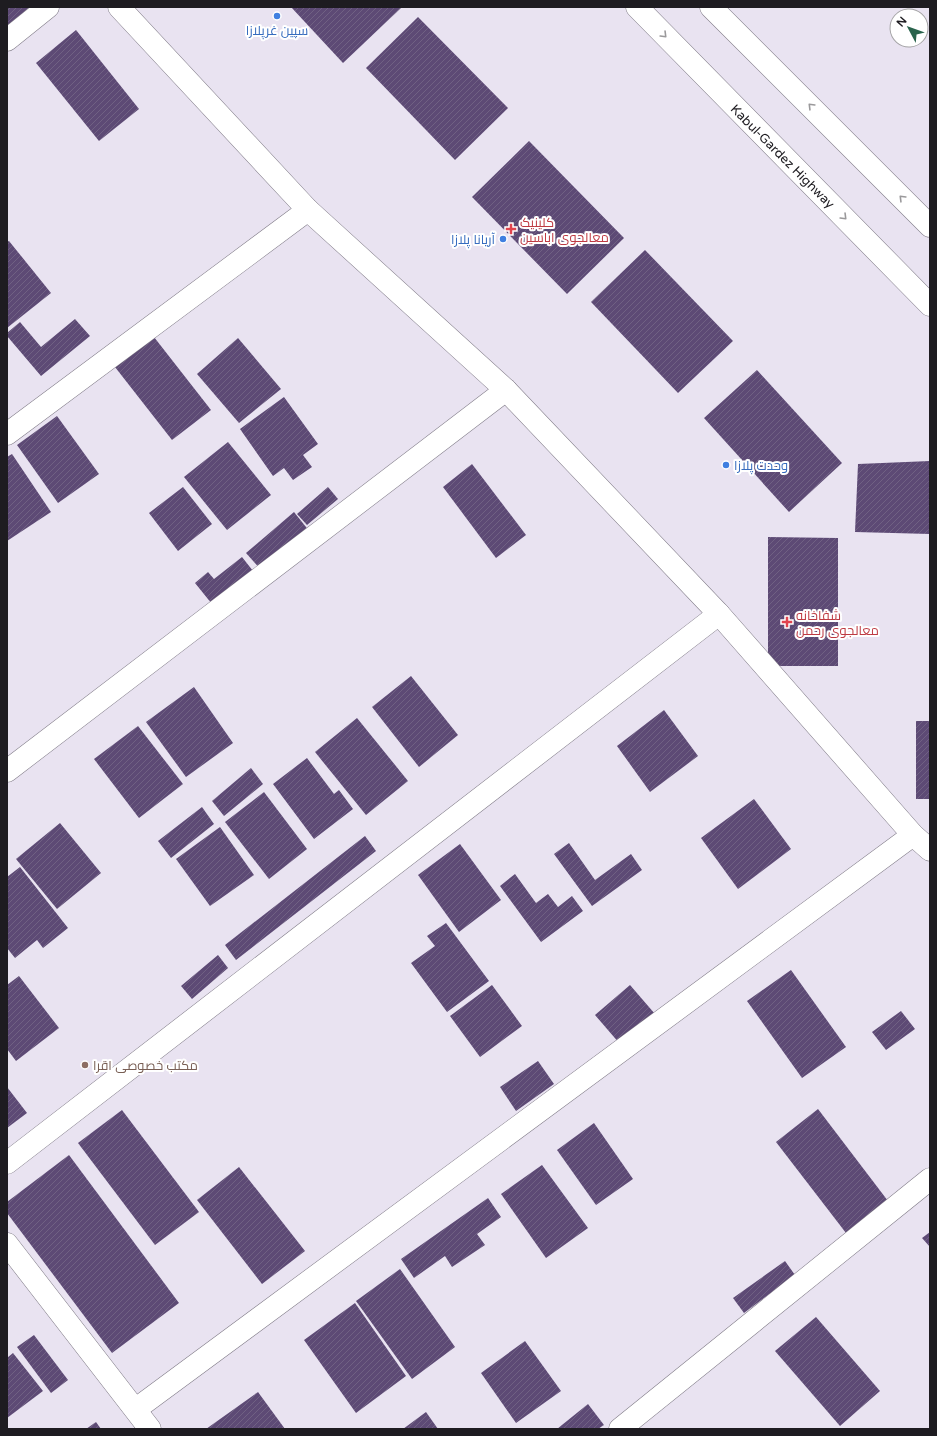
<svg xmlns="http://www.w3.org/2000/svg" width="937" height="1436" font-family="'Varela Round',Cairo,sans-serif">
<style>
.building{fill:url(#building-hatch)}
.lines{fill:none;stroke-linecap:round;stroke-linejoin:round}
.street-casing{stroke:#817c88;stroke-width:23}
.highway-casing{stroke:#817c88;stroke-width:23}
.street{stroke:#fff;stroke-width:22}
.highway{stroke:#fff;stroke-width:22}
.oneway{stroke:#9a999b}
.shop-dot{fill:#3f7fe0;stroke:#fff;stroke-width:1.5}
.health-dot{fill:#e0444e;stroke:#fff;stroke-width:1.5}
.education-dot{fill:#8d6e63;stroke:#fff;stroke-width:1.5}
.labels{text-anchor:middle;stroke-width:4;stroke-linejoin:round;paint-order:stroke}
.shop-label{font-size:13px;fill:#366cbe;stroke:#fff}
.street-label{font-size:13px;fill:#1e1c21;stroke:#fff}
.health-label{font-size:13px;fill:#be3a42;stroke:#fff;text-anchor:start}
.education-label{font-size:13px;fill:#785e54;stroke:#fff;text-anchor:start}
</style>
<defs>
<pattern id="building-hatch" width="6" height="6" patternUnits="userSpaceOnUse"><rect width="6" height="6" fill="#5d4a75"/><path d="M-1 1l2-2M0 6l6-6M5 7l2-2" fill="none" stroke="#706183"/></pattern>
</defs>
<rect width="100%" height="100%" fill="#e9e3f1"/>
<g class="building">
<polygon points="7,7 34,7 7,34"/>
<polygon points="291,7 401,7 401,8 343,63"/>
<polygon points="418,17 508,108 455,160 366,68"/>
<polygon points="76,30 139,109 99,141 36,63"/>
<polygon points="529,141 624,238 567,294 472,197"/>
<polygon points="9,241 51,293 7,328 7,242"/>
<polygon points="645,250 733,341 678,393 591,302"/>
<polygon points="75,319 90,336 41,376 7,336 7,333 20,322 41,347"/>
<polygon points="154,337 211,410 172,440 115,367"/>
<polygon points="238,338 281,389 239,423 197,374"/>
<polygon points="757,370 842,463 789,512 704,418"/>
<polygon points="284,397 318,444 303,455 312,467 293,480 284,468 273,476 240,429"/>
<polygon points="57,416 99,474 58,503 17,445"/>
<polygon points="228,442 271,495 227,530 184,477"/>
<polygon points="12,454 51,512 7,541 7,457"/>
<polygon points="930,461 930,534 855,532 858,464"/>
<polygon points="472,464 526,535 496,558 443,487"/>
<polygon points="183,487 212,524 178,551 149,513"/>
<polygon points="328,487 338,499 307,525 297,514"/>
<polygon points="294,512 310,532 263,572 246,553"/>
<polygon points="768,537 838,538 838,666 768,666"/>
<polygon points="242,557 257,576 216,609 195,583 208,572 214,579"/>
<polygon points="411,676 458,735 419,767 372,707"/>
<polygon points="194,687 233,743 186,777 146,722"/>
<polygon points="664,710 698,756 650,792 617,746"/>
<polygon points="357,718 408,781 366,815 315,752"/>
<rect x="916" y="721" width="14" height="78"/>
<polygon points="138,726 183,784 139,818 94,759"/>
<polygon points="307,758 334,794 339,790 353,809 314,839 273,784"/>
<polygon points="251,768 263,784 224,816 212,801"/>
<polygon points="264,792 307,849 269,879 225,822"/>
<polygon points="754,799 791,849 738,889 701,838"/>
<polygon points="202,807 214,824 171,858 158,841"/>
<polygon points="60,823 101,873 57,909 16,859"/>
<polygon points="220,827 254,875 210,906 176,859"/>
<polygon points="365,836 376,851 236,960 225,945"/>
<polygon points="569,843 595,880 631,854 642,870 592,906 554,854"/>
<polygon points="460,844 501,900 459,932 418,875"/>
<polygon points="20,867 68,928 43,948 37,940 15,958 7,948 7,877"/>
<polygon points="515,874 536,903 548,894 558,907 572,896 583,911 541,942 500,886"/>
<polygon points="446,923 489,981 447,1012 411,963 435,946 427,936"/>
<polygon points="218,955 228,968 192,999 181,986"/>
<polygon points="791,970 846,1047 802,1078 747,1001"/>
<polygon points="19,976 59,1028 16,1061 7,1049 7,985"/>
<polygon points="492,985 522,1026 480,1057 450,1016"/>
<polygon points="630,985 655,1014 620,1044 595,1015"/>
<polygon points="901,1011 915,1029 886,1050 872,1032"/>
<polygon points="538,1061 554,1084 516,1111 500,1087"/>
<polygon points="7,1087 27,1113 7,1128"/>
<polygon points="818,1109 888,1201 846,1233 776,1142"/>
<polygon points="122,1110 199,1212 155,1245 78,1143"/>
<polygon points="594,1123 633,1179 596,1205 557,1150"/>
<polygon points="69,1155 179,1303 112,1353 7,1213 7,1202"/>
<polygon points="542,1165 588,1228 546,1258 501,1194"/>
<polygon points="239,1167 305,1251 262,1284 197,1200"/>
<polygon points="488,1198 501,1217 477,1234 485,1245 452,1267 445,1256 414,1278 401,1259"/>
<polygon points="930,1232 930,1247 922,1238"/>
<polygon points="785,1261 795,1275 744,1313 733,1298"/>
<polygon points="400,1269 455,1347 412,1379 356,1301"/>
<polygon points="355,1303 406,1376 356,1413 304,1340"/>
<polygon points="816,1317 880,1391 840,1426 775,1351"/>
<polygon points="34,1335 68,1380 51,1393 17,1347"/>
<polygon points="525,1341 561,1391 516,1423 481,1373"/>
<polygon points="13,1353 43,1391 7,1418 7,1358"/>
<polygon points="258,1392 285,1429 206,1429"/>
<polygon points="588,1404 604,1425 598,1429 557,1429"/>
<polygon points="426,1412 438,1429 403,1429"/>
<polygon points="96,1422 101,1429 86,1429"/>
</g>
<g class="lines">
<defs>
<g id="street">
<polyline points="119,7 308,210 506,390 719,614 913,835 930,850"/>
<polyline points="7,40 48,7"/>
<polyline points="7,434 308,210"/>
<polyline points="7,771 506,390"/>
<polyline points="7,1163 719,614"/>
<polyline points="7,1244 150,1429"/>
<polyline points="136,1409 913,835"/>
<polyline points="620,1429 930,1179"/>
</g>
<g id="highway">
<polyline points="637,7 930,305"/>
<polyline points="711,7 930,226"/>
</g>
</defs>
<use href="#street" class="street-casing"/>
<use href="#highway" class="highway-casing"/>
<use href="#street" class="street"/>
<use href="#highway" class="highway"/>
</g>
<defs><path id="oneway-chevron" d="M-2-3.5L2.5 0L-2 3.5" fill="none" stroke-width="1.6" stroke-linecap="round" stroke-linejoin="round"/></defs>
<g class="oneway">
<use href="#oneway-chevron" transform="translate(664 35) rotate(45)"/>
<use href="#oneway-chevron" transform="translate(811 106) rotate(-135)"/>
<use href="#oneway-chevron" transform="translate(902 198) rotate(-135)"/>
<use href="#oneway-chevron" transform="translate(844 217) rotate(45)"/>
</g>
<g class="shop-dot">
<circle cx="277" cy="16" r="4"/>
<circle cx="503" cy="239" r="4"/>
<circle cx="726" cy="465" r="4"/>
</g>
<g class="health-dot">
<path d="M509 223h4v4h4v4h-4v4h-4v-4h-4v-4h4z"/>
<path d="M785 616h4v4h4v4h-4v4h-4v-4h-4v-4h4z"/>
</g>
<circle class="education-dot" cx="85" cy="1065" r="4"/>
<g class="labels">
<g class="shop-label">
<text x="277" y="35">سپین غرپلازا</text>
<text x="495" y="244" text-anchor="end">آریانا پلازا</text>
<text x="734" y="470" text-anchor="start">وحدت پلازا</text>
</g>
<g class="street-label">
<text transform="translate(783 156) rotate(45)" y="5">Kabul-Gardez Highway</text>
</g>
<g class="health-label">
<text x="520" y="227">کلینیک<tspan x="520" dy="15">معالجوی اباسین</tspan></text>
<text x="796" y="620">شفاخانه<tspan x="796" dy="15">معالجوی رحمن</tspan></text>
</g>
<g class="education-label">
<text x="93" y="1070">مکتب خصوصی اقرا</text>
</g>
</g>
<rect width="937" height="1436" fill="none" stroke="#1e1c21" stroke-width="16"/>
<g transform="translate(909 28) rotate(311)"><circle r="19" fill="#ffffff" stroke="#a5a4a6"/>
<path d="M0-3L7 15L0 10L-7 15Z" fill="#29634c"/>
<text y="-6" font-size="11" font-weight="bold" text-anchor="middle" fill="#1e1c21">N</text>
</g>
</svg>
